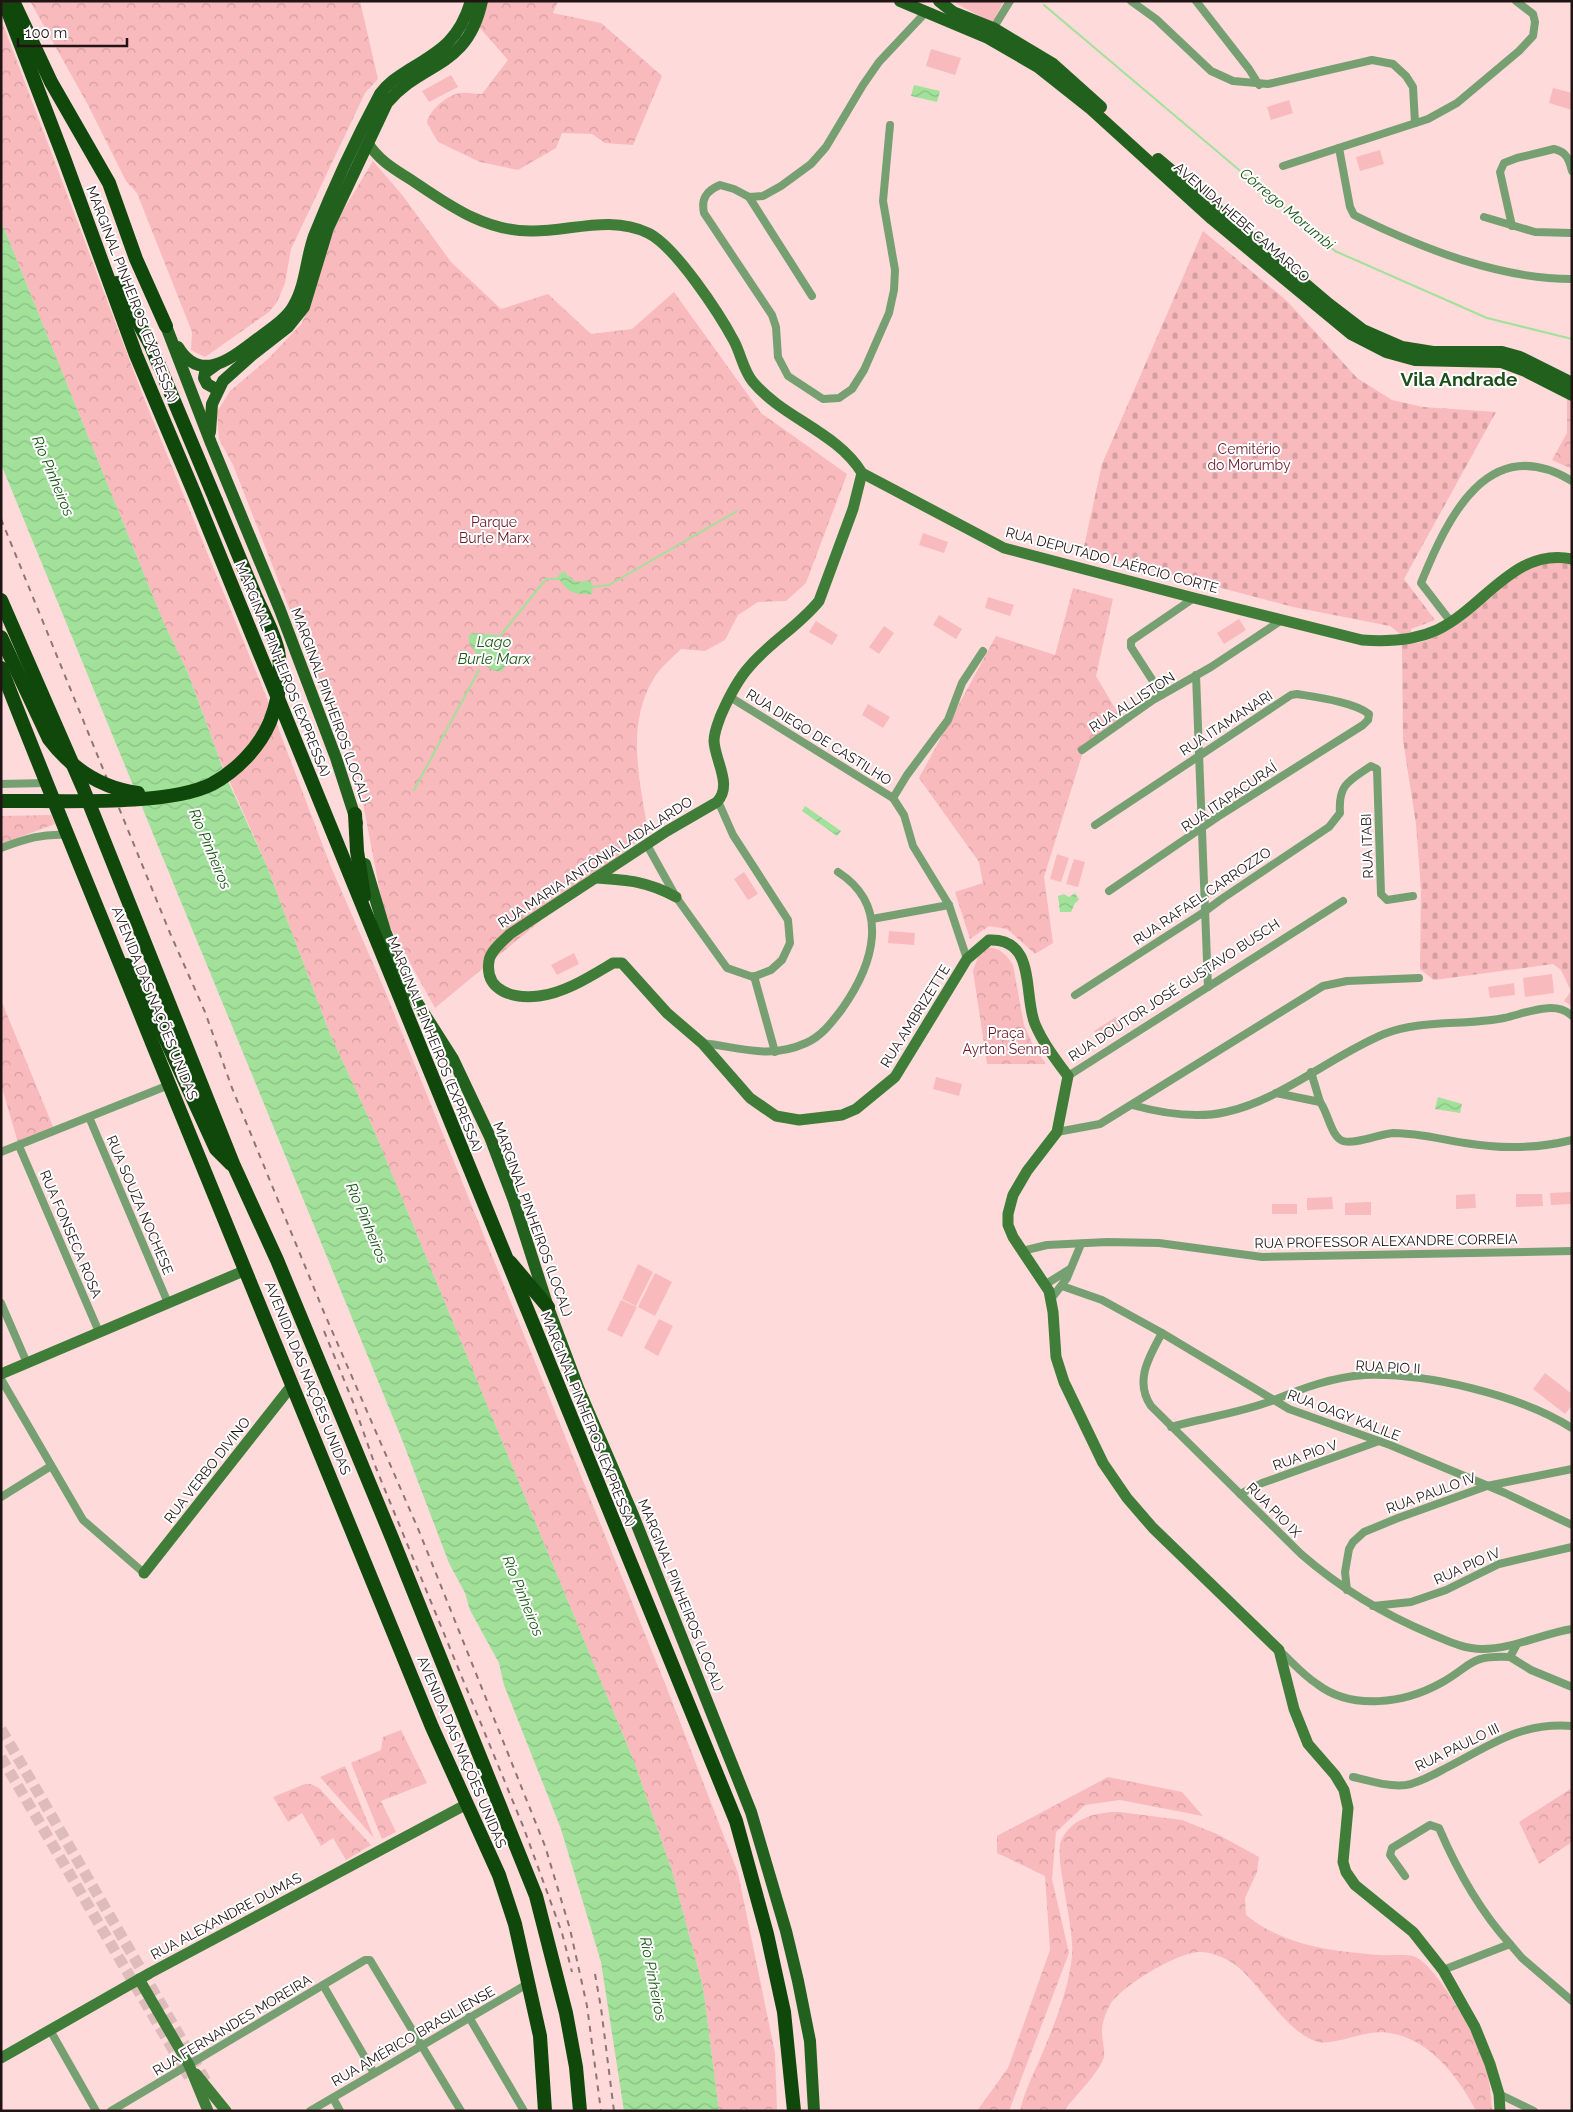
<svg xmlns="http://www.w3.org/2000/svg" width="1573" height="2112" font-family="Raleway,sans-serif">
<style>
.forest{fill:url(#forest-crowns)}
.cemetery{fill:url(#cemetery-stones)}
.garden{fill:#f8babc}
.water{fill:url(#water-waves)}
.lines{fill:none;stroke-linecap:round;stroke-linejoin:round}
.stream{stroke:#a1e19a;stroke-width:2}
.secondary-tunnel{stroke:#debcbc;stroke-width:11;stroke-dasharray:11 5.5;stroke-linecap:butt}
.street{stroke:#77a072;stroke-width:8}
.secondary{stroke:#3f7d39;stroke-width:11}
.primary{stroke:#22611d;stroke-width:12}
.highway{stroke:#10480b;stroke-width:14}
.rail{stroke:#8e7576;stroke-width:2;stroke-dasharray:6 6;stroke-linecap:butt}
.highway-bridge{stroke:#10480b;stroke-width:14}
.labels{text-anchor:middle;stroke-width:4;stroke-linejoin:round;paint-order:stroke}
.street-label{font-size:14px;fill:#211415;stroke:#fff}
.park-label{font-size:14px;fill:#6d1926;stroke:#fff}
.water-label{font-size:15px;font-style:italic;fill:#1a5815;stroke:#fff}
.district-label{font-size:19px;font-weight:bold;fill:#1d4f18;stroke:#fff}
</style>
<defs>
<pattern id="forest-crowns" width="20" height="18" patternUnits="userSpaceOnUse" patternTransform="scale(1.25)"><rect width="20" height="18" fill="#f8babc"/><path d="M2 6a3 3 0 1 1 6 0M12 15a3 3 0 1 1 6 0" fill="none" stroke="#d49fa1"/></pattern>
<pattern id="cemetery-stones" width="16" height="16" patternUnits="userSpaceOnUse" patternTransform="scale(1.25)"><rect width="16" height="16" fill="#f8babc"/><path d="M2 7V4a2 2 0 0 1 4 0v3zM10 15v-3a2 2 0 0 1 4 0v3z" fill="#d49fa1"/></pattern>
<pattern id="water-waves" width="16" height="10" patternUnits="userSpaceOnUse" patternTransform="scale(1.25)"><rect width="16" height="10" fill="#a1e19a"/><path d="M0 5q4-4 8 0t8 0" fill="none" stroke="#8ac084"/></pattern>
</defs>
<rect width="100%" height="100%" fill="#ffdada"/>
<g class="forest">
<polygon points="30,1 360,1 378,79 365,93 291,249 285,283 277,302 269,312 205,357 191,350 192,332 137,193 126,181 88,105"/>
<path d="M486 1H558L553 13 601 23 662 76 633 145 605 143 592 134 562 133 556 148 518 170 480 162 438 142 427 123C429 110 448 94 461 93 468 92 475 94 482 94L508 60 479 27 485 13Z"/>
<polygon points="1,19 143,396 268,701 331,867 385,991 670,1696 738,1873 775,2053 777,2111 719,2111 703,1987 672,1871 635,1764 371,1123 330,1034 266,864 218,755 188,673 163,621 1,221"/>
<path d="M373 161 403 196 451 262 501 309 548 294 591 334 632 329 674 292 761 413 847 474 806 583 786 601 758 602 738 615 725 640 705 651 681 649C672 658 661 667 654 678 625 725 640 781 648 832L435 1008 385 918 356 767 324 697 233 465 219 439 217 412 230 391 269 358 302 323 316 288 319 261 338 219Z"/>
<polygon points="1567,398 1572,399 1572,469 1552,460 1567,433"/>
<polygon points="1073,588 1113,599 1096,676 1125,725 1083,752 1044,877 1053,943 1035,954 1007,929 989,926 970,939 955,892 983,883 979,862 919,778 996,636 1055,655"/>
<polygon points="51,815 55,824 1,844 1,816"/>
<path d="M986 948C998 946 1007 955 1013 965L1024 1025 1033 1045 1046 1064H987L973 971 979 954Z"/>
<polygon points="1,1000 54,1129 18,1143 1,1084"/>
<polygon points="401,1730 427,1783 381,1801 396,1832 382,1839 351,1763 381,1750 383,1737"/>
<polygon points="345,1766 374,1838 320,1777"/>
<polygon points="1108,1777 1182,1792 1203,1816 1120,1800 1085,1805 1056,1832 1052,1879 1069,1953 1009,2111 977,2111 1008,2068 1050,1950 1045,1876 997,1853 997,1836"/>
<polygon points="305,1784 311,1784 319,1788 371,1845 346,1860 333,1838 321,1846 302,1813 288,1822 273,1797"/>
<polygon points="1572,1788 1572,1842 1539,1864 1519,1822"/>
<path d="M1119 1812 1182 1820 1217 1834 1259 1857 1257 1872 1245 1898 1246 1915C1284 1946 1332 1951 1379 1955 1390 1956 1403 1954 1413 1956 1435 1962 1476 2037 1483 2058 1489 2075 1491 2093 1492 2111H1476C1456 2072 1419 2026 1370 2033 1358 2035 1328 2045 1318 2042 1287 2033 1263 1988 1238 1967 1228 1959 1213 1952 1200 1952 1178 1952 1121 1986 1110 2005 1106 2011 1101 2026 1102 2033 1102 2040 1105 2049 1104 2056 1102 2070 1073 2098 1064 2111H1020C1024 2093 1032 2077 1039 2061 1053 2028 1069 1990 1072 1955 1075 1928 1054 1858 1061 1841 1071 1818 1096 1812 1119 1812Z"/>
</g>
<path class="cemetery" d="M1203 231 1287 301 1357 378 1392 400 1423 407 1496 412 1404 579 1435 620 1411 629V644C1462 639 1501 570 1545 562 1553 561 1563 563 1572 563V1006L1564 1001 1571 991 1561 970 1553 964 1434 980 1420 969 1421 890 1416 824 1403 740 1402 649 1399 633 1390 626 1293 607 1083 551 1102 464Z"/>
<g class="garden">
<polygon points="952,1 1004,1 992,23"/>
<polygon points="931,49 961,58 955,75 926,66"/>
<polygon points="451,75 458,87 429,102 422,91"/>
<polygon points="1553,88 1572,93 1572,110 1549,103"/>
<polygon points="1289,100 1293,113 1271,120 1267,107"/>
<polygon points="1380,150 1384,164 1360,171 1356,157"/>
<polygon points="923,533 948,542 944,553 919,545"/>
<polygon points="988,597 1014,605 1010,616 985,608"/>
<polygon points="939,615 962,629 956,639 933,625"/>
<polygon points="1239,619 1246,630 1224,644 1217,633"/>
<polygon points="816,621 838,635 832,645 809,632"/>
<polygon points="884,626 894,633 879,654 869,647"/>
<polygon points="868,704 890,717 883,728 862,715"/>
<polygon points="1057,854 1069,858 1061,882 1050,879"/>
<polygon points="1074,859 1085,862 1078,887 1066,884"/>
<polygon points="744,872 758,894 748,900 734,879"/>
<polygon points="889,931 915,933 914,945 888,943"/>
<polygon points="574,953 579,964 557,975 551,965"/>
<polygon points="1552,974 1554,993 1525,997 1523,978"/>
<polygon points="1514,983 1515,995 1490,998 1488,987"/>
<polygon points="1116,1017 1123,1027 1101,1041 1094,1031"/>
<polygon points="936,1077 962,1084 959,1096 933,1089"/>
<polygon points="1572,1192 1572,1204 1551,1205 1550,1193"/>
<polygon points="1475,1194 1476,1208 1456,1209 1456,1195"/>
<polygon points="1516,1194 1542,1194 1543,1206 1516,1207"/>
<polygon points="1332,1197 1333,1209 1307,1210 1307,1198"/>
<polygon points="1371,1202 1371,1215 1345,1215 1345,1203"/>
<rect x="1272" y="1204" width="25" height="10"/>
<polygon points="638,1264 653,1272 636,1306 622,1299"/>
<polygon points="655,1273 672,1282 655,1316 638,1307"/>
<polygon points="621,1300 637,1307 622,1337 607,1330"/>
<polygon points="659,1319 673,1326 658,1356 644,1348"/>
<polygon points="1545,1373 1572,1394 1572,1405 1565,1414 1533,1389"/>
</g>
<g class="water">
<polygon points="914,85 940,91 937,102 911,96"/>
<polygon points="1,221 163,621 188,673 226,777 266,864 330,1034 371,1123 635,1764 672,1871 703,1987 719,2111 624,2111 601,1962 561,1829 504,1685 499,1663 470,1610 465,1593 449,1563 401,1437 1,464"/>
<path d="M564 571C572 581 576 584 589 580L593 586 592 594C571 595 568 592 557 576Z"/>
<path d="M471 633 497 635 508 642 509 661 502 671C485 673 478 655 469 642V636Z"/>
<polygon points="805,806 841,831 837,836 802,811"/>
<polygon points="1075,893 1079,900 1075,903 1071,912 1060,912 1058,896 1064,894 1069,897"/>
<polygon points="1438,1097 1462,1104 1460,1113 1435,1109"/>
</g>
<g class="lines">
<g class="stream">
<polyline points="1044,5 1335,251 1487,318 1572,339"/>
<polyline points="592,587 609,585 737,511"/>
<polyline points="500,636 546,579 560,579"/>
<polyline points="414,790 479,670"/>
</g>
<g class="secondary-tunnel">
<polyline points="1,1729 206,2081"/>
<polyline points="1,1757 189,2077"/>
</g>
<g class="street">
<polyline points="1131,1 1156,19 1211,71 1233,81 1268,84 1372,60 1393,64 1406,76 1413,87 1415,123"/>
<polyline points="1196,1 1249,69 1259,85"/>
<polyline points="991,32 1010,1"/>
<path d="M890 125 883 201 895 270 894 290 889 313 864 370 852 389 839 398 823 399 788 376 778 357 776 327 772 315 704 213C701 199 706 191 720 185L734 189 749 197 763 196 781 186 811 164 826 147 863 85 879 62 926 12"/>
<path d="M1339 148 1350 207 1354 215 1360 218C1424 249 1500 279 1572 279"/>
<polyline points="1283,166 1428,119 1457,103 1519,51 1533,36 1535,22 1533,14 1516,1"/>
<polyline points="749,197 812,296"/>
<polyline points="1484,217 1535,232 1572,233"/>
<path d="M1512 226 1500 172 1504 163 1517 158 1554 149C1567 152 1569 160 1572 171"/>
<path d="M1451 622 1421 583C1447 519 1488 430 1572 481"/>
<polyline points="1196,675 1208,987"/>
<polyline points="1162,695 1131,647 1131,641 1194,598"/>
<polyline points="730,697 893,798 904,815 913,846 949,905 967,959"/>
<polyline points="1082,750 1153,700 1211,667 1282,620"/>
<polyline points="1,784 46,783"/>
<polyline points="893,798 907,775 948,720 962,683 983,651"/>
<path d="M1095 825 1291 695 1297 694C1315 697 1355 702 1369 714L1368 720 1363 725 1222 814 1109 891"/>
<polyline points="647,845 676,897 727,968 753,977 771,970 782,960 790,943 788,920 733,835 718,801"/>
<path d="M1 848C25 839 43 833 68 835"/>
<polyline points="872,919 949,905"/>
<polyline points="754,976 775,1052"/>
<path d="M1075 995 1204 912 1223 898 1329 827 1340 813C1338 784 1349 781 1371 766L1377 769 1381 894 1387 900 1413 896"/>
<path d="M702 1043C740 1047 768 1060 806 1043 822 1036 832 1022 842 1009 873 965 892 907 838 872"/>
<polyline points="1311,1072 1320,1102"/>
<polyline points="1068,1076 1343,901"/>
<path d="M1276 1093 1320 1102C1328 1112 1331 1137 1343 1141 1355 1145 1379 1134 1393 1133 1418 1133 1440 1139 1465 1143 1501 1149 1536 1149 1572 1140"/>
<path d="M1132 1105C1161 1113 1196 1119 1226 1112 1281 1100 1331 1056 1384 1034 1422 1019 1465 1026 1504 1018 1524 1014 1555 999 1572 1016"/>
<polyline points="89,1117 168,1303"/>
<polyline points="1057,1132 1100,1124 1323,986 1347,981 1419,978"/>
<polyline points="19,1146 99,1332"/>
<polyline points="1,1152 169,1085"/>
<polyline points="1022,1251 1047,1245 1107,1242 1159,1243 1262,1257 1572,1251"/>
<polyline points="1046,1284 1070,1269"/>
<polyline points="1062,1286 1102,1300 1162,1333 1289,1409 1390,1445 1505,1493 1572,1525"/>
<polyline points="1051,1299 1067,1278 1081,1244"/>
<polyline points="1,1303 27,1363"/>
<path d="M1162 1333C1149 1357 1134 1381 1151 1406L1301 1554C1340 1588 1383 1614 1431 1634 1448 1641 1463 1649 1482 1649 1513 1649 1541 1634 1572 1629"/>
<polyline points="1,1379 83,1520 144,1573"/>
<path d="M1171 1427C1203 1418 1244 1412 1274 1400 1303 1388 1333 1377 1365 1375 1427 1373 1520 1395 1572 1428"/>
<polyline points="1240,1494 1262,1483 1379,1441"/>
<polyline points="1,1497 51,1466"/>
<polyline points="1347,1590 1345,1572 1349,1549 1353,1542 1364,1532 1398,1518 1487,1486 1572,1469"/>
<polyline points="1373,1606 1411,1602 1446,1590 1499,1564 1572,1547"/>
<path d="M1280 1651C1292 1662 1303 1675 1317 1684 1352 1711 1405 1703 1441 1683 1472 1666 1468 1655 1510 1657L1517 1644"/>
<polyline points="1510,1657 1531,1670 1572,1687"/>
<path d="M1353 1777C1369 1781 1389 1787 1406 1785 1419 1783 1433 1775 1444 1769 1490 1746 1518 1722 1572 1726"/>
<path d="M1405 1876 1390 1855 1392 1848 1430 1825 1439 1828C1457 1870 1479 1910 1510 1944"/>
<polyline points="1443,1970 1510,1944 1522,1958 1572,2001"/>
<polyline points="323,1985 374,2073"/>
<polyline points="469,2017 524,2111"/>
<polyline points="50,2030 96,2111"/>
<polyline points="1499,2094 1534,2111"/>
<polyline points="333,2098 340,2111"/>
<polyline points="111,2111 365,1960 370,1960 461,2111"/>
<polyline points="310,2111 529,1983"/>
</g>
<g class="secondary">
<path d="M368 143C379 161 396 170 413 181 450 206 486 232 533 231 571 231 611 215 648 233 675 246 719 313 734 341 741 354 743 370 753 382 783 418 837 432 862 473L1004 548 1194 598 1362 640C1388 642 1413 641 1437 630 1484 608 1514 547 1572 559"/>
<path d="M862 473 853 509 819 601C799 626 770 642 750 666 738 679 728 699 721 715 718 723 714 732 714 741 715 761 733 785 717 802L667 831 510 934C503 941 490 951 489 961 484 992 515 999 539 996 565 993 591 976 613 963H622L667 1013 702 1043 750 1098 776 1116 799 1120 842 1115 856 1109 895 1077 967 959 989 940C1037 938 1023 995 1035 1024 1043 1043 1056 1060 1068 1076L1057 1132 1027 1171 1013 1195 1008 1214V1225L1013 1237 1049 1291 1053 1312 1056 1357 1064 1382 1103 1463 1127 1498 1153 1528 1279 1650 1294 1709 1308 1744 1335 1775 1344 1790 1348 1808 1343 1862 1346 1872 1355 1885 1413 1932 1443 1970 1475 2027 1490 2064 1499 2094 1500 2111"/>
<path d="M595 878C627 880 647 881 676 897"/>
<polyline points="1,1374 246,1270"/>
<polyline points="144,1573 293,1384"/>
<polyline points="139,1979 189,2065 208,2111"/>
<polyline points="1,2058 150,1973 467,1804"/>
<polyline points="196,2074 226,2111"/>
</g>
<g class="primary">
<polyline points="900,1 988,38 1038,67 1091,109 1212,219 1351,334 1386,352 1415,360 1501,362 1525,371 1572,395"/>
<polyline points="939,1 953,12 993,28 1053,64 1101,107"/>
<polyline points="1158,159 1329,304 1363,330 1402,347 1433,352 1502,352 1520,357 1572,383"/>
<polyline points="166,326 211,443 280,610 336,758 357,823"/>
<path d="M178 347C202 387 236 354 261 336 273 327 287 318 294 305 306 284 306 258 314 236 333 188 356 139 380 94 387 84 396 78 407 71 440 51 459 41 471 1"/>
<polyline points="216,365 205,373 204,378 207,384 218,390"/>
<path d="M210 432 212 404 223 381 252 355 288 327 304 307 328 228 387 103C423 60 467 70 482 1"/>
<polyline points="365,864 385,931 411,993 453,1059 490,1137 514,1201 548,1307 579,1390 633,1515 751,1812 786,1931 798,1981 810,2041 814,2111"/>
</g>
<g class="highway">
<polyline points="4,1 64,158 136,355 193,490 736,1821 767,1934 784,2012 794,2111"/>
<polyline points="13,1 51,82 109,183 136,259 166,326"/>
<polyline points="117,283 151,346 216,501"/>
<polyline points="1,600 83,788 234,1166 277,1260 392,1538 536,1896 566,2013 576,2067 580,2111"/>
<path d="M1 668C50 794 102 919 153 1045L432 1727 499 1875 515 1924 540 2036 545 2111"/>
<polyline points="355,814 357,851 364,896"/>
<polyline points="127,965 138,979 216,1149 231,1164"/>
<polyline points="510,1262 548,1307"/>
</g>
<g class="rail">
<polyline points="1,519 170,933 205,1012 232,1088 323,1310 419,1531 545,1846 570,1929 587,2006 601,2111"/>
<polyline points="324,1331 353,1402 376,1468 523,1826 562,1933 572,1972"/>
<polyline points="595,1974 601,2008 614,2111"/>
</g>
<g class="highway-bridge">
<path d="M1 637 49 739C71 768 101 788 138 793"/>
<path d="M1 801C54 800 167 807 212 784 236 771 259 748 270 722 279 699 283 675 278 651 274 632 263 613 255 595 242 564 229 533 216 501"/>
</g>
</g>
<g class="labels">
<g class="street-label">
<text transform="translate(1242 222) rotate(41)" y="5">AVENIDA HEBE CAMARGO</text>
<text transform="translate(132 294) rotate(69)" y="5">MARGINAL PINHEIROS (EXPRESSA)</text>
<text transform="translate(1112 560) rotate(15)" y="5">RUA DEPUTADO LAÉRCIO CORTE</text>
<text transform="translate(283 669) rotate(68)" y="5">MARGINAL PINHEIROS (EXPRESSA)</text>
<text transform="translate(1132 702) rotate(-33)" y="5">RUA ALLISTON</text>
<text transform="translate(331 705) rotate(70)" y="5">MARGINAL PINHEIROS (LOCAL)</text>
<text transform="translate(1226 723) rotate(-33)" y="5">RUA ITAMANARI</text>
<text transform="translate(819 737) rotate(32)" y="5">RUA DIEGO DE CASTILHO</text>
<text transform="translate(1229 797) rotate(-34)" y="5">RUA ITAPACURAÍ</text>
<text transform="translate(1367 846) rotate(-92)" y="5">RUA ITABI</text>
<text transform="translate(595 862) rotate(-33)" y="5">RUA MARIA ANTÔNIA LADALARDO</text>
<text transform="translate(1202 896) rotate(-34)" y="5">RUA RAFAEL CARROZZO</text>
<text transform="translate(1174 990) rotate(-33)" y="5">RUA DOUTOR JOSÉ GUSTAVO BUSCH</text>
<text transform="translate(155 1003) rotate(68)" y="5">AVENIDA DAS NAÇÕES UNIDAS</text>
<text transform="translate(915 1016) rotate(-58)" y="5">RUA AMBRIZETTE</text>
<text transform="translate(435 1044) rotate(68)" y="5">MARGINAL PINHEIROS (EXPRESSA)</text>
<text transform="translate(140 1205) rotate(67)" y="5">RUA SOUZA NOCHESE</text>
<text transform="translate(533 1219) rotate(70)" y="5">MARGINAL PINHEIROS (LOCAL)</text>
<text transform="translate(71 1234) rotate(67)" y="5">RUA FONSECA ROSA</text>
<text transform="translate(1386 1241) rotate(-1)" y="5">RUA PROFESSOR ALEXANDRE CORREIA</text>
<text transform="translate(1388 1367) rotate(3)" y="5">RUA PIO II</text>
<text transform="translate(308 1378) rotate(68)" y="5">AVENIDA DAS NAÇÕES UNIDAS</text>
<text transform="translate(1344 1415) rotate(21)" y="5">RUA OAGY KALILE</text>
<text transform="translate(588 1419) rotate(68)" y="5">MARGINAL PINHEIROS (EXPRESSA)</text>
<text transform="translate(1305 1455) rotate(-19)" y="5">RUA PIO V</text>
<text transform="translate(207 1470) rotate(-52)" y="5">RUA VERBO DIVINO</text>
<text transform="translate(1431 1493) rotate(-20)" y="5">RUA PAULO IV</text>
<text transform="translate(1274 1510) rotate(45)" y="5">RUA PIO IX</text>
<text transform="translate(1467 1566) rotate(-24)" y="5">RUA PIO IV</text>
<text transform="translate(681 1595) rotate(68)" y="5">MARGINAL PINHEIROS (LOCAL)</text>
<text transform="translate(1457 1747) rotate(-26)" y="5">RUA PAULO III</text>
<text transform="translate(462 1752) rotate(67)" y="5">AVENIDA DAS NAÇÕES UNIDAS</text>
<text transform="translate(226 1916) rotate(-28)" y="5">RUA ALEXANDRE DUMAS</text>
<text transform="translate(232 2025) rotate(-31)" y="5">RUA FERNANDES MOREIRA</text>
<text transform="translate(413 2036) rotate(-30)" y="5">RUA AMÉRICO BRASILIENSE</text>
</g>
<g class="park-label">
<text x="1249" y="454">Cemitério<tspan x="1249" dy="16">do Morumby</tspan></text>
<text x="494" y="527">Parque<tspan x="494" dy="16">Burle Marx</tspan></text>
<text x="1006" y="1038">Praça<tspan x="1006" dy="16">Ayrton Senna</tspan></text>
</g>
<g class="water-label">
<text transform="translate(1287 209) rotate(40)" y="5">Córrego Morumbi</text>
<text transform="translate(53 476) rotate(67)" y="5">Rio Pinheiros</text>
<text x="494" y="647">Lago<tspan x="494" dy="17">Burle Marx</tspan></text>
<text transform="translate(210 849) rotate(67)" y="5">Rio Pinheiros</text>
<text transform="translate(367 1223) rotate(67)" y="5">Rio Pinheiros</text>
<text transform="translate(523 1596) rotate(68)" y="5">Rio Pinheiros</text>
<text transform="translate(653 1979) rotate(79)" y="5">Rio Pinheiros</text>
</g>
<g class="district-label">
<text x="1459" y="386">Vila Andrade</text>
</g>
</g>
<rect width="1573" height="2112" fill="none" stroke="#211415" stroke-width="5"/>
<path d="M18 38v8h109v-8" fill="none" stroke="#211415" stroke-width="2.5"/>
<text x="25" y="38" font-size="15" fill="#211415" stroke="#ffffff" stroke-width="4" paint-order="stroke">100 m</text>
</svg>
